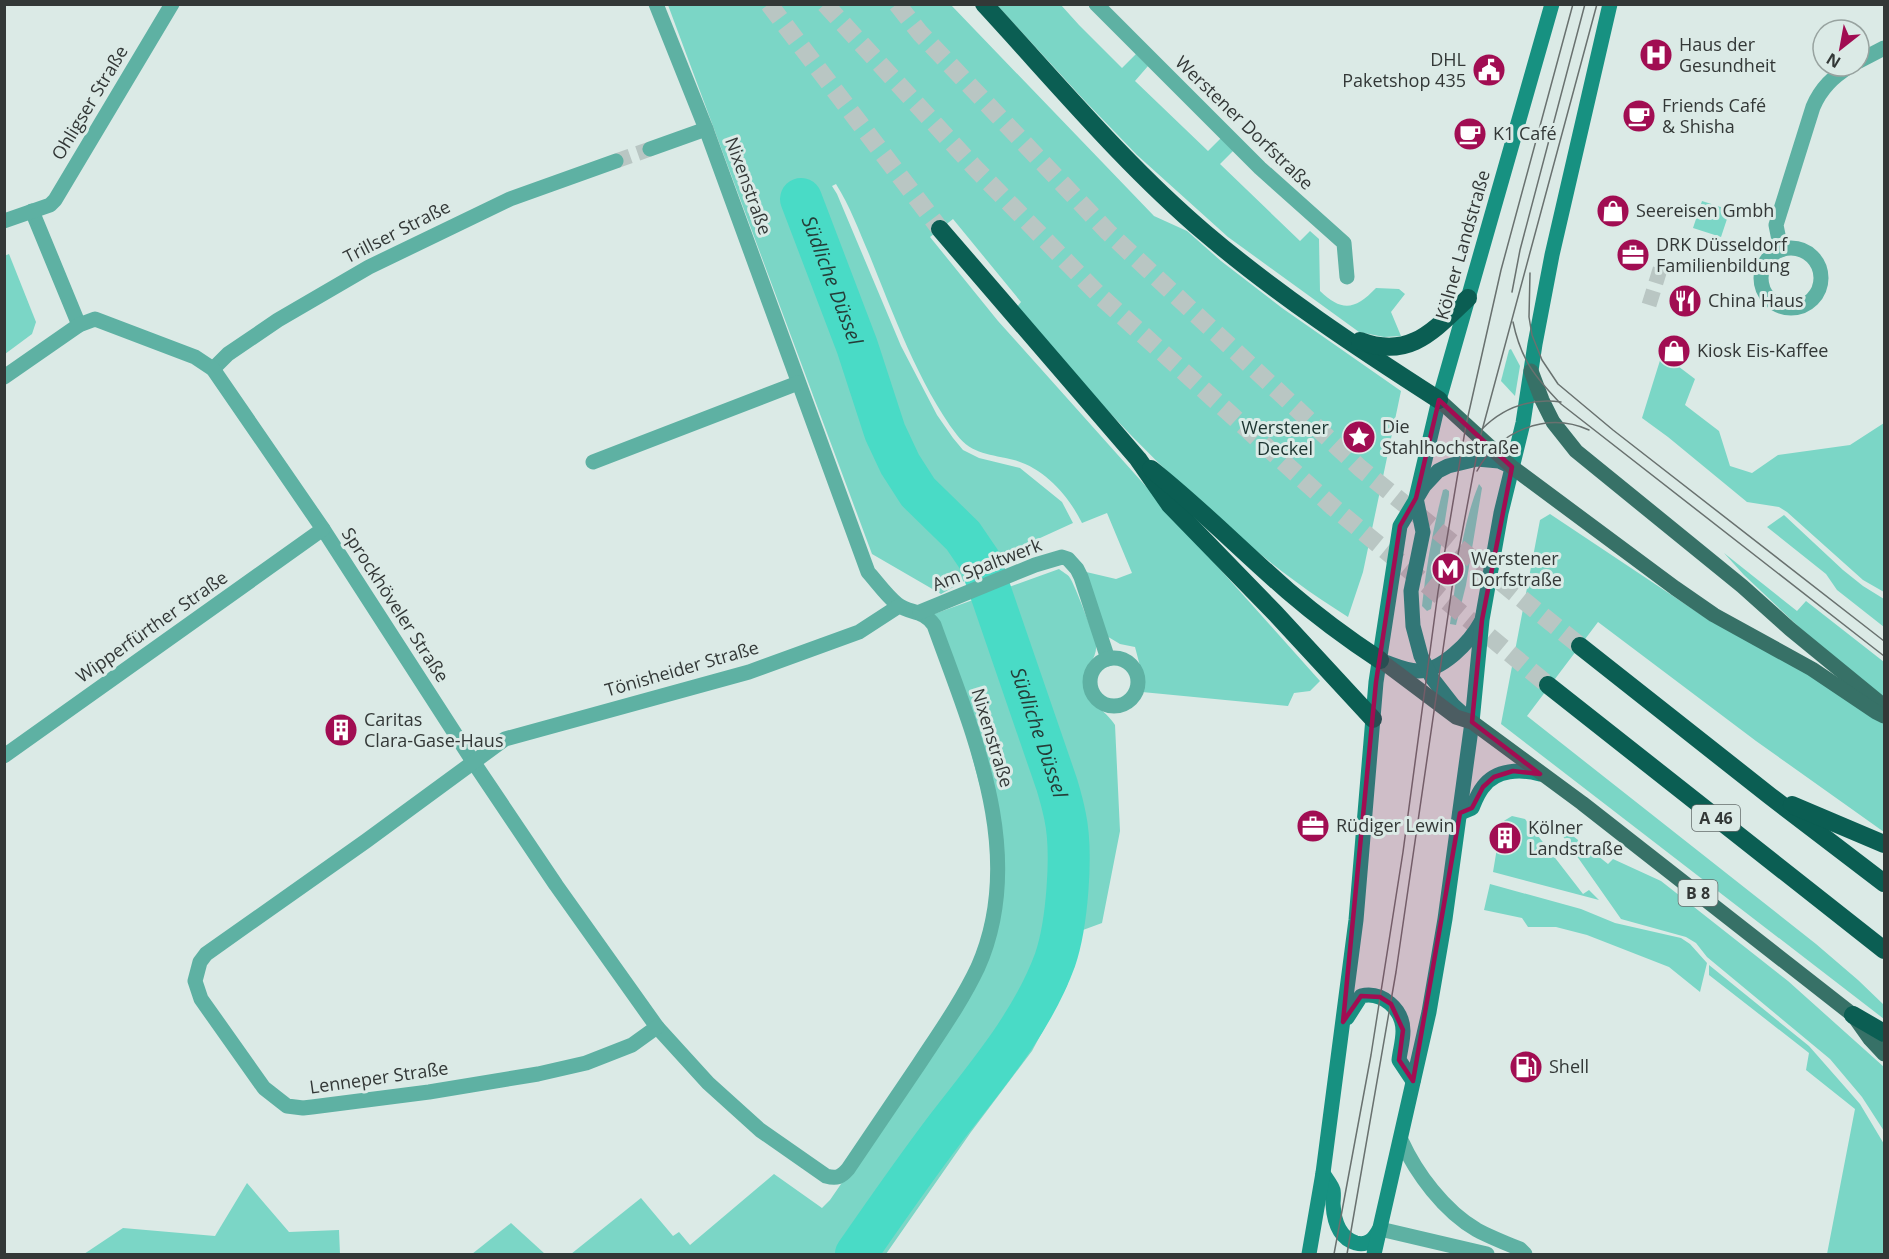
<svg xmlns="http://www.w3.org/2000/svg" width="1889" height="1259" font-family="'Open Sans',sans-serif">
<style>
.green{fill:#7bd6c6}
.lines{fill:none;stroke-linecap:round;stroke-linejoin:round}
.river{stroke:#49dbc6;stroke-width:42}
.street-tunnel{stroke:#b9c6c3;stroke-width:15;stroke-dasharray:15 8;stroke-linecap:butt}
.highway-tunnel{stroke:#b9c6c3;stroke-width:18;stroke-dasharray:18 9;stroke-linecap:butt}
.street{stroke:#5eb1a3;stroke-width:15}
.secondary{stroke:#179181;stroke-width:15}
.primary{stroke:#377167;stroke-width:15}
.highway{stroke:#0b5e53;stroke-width:18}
.tram{stroke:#69716f;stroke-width:1.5}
.marked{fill:#a10d52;fill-opacity:0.2;stroke:#a10d52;stroke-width:4.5;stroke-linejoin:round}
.labels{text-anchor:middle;stroke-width:6;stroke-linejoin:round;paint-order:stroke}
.shield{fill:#dbeae6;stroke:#656d6c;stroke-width:1.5}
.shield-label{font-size:16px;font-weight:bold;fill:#333837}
.poi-label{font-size:18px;fill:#333837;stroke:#dbeae6;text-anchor:start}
.street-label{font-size:18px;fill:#333837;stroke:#dbeae6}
.park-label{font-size:18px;fill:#1c3430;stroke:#dbeae6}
.water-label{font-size:20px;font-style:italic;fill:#253d38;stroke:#dbeae6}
</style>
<rect width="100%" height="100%" fill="#dbeae6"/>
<g class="green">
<path d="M668 5H951L1154 216 1187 231 1221 261 1282 308 1401 391 1363 572 1348 617C1330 605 1312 594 1295 581 1191 504 1100 406 1016 308L1021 302 953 219 930 237 998 321 1320 681 1310 691 1294 693 1288 706 1142 692 1141 670 1135 647 1120 644 1105 635 1082 571 1116 579 1132 573 1107 513 1082 523C1068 495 1045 469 1014 460 991 454 972 455 957 435 919 385 893 313 869 254 859 231 850 206 836 184L832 186 837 194 901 346 937 415 953 438 963 450 979 458 1020 468 1062 502 1073 523 985 563 968 533 922 488 904 463 888 430 804 198 795 202 854 349 880 434 914 494 961 537 977 574 941 594 872 554Z"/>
<path d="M997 5H1061L1079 25 1122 68 1136 54 1148 66 1135 81 1208 151 1222 137 1234 150 1220 164 1300 241 1310 231 1319 239 1320 291C1342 312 1355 310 1376 288L1399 289 1405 294 1391 312 1401 336 1384 337 1359 332 1228 237 1137 155 1084 100Z"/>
<polygon points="1702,201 1730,210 1721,237 1693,228"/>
<polygon points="9,254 36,322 32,334 5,354 4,256"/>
<polygon points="1511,349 1520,366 1515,396 1501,381 1509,350"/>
<polygon points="1662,354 1695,379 1685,405 1719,431 1730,466 1752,473 1778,455 1850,445 1884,423 1884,592 1863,580 1787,512 1779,507 1747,502 1668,437 1642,418"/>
<path d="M1479 484 1482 488 1466 585 1456 625 1450 624C1456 580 1462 524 1479 484Z"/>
<path d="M1446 489 1449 491V495L1431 609 1427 611 1422 606C1426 567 1433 528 1443 490Z"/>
<polygon points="1550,514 1712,622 1760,643 1884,723 1884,832 1756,741 1598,622 1527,716 1816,944 1858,980 1884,1005 1884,1019 1501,724 1540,520"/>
<polygon points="1784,515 1843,570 1863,586 1884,599 1884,627 1837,590 1826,574 1767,527"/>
<polygon points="1724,553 1797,611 1806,601 1884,662 1884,698 1819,646 1744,575"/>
<path d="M1059 569C1062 572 1068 574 1070 578 1074 583 1095 638 1096 644 1098 659 1083 669 1085 684 1086 702 1106 710 1115 725L1120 831 1102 923 1083 930 1067 986 1032 1051 971 1132 886 1254H571L641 1198 673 1236 679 1232 690 1245 774 1174 822 1208 830 1200 950 1026 970 993 999 857 934 614Z"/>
<polygon points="1512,816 1525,819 1583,894 1589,890 1599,900 1493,872 1497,848 1508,849 1512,824 1502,822"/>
<polygon points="1563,828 1608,864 1613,859 1661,881 1788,981 1884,1067 1884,1131 1862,1097 1830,1059 1707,957 1696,943 1686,937 1621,919 1560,832"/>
<polygon points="1490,884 1581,909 1615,923 1681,938 1690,944 1707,963 1700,992 1669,967 1587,935 1556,927 1528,927 1522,918 1484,910"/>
<polygon points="1709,965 1809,1046 1860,1104 1884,1144 1884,1254 1827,1254 1855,1109 1806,1070 1809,1053 1709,975"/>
<polygon points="247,1183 289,1232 339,1230 340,1254 84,1254 123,1228 215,1236"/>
<polygon points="511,1223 545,1254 472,1254"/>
</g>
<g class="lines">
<path class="river" id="s1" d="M801 199 857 346 885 432 900 464 918 492 963 536 980 561 1057 785C1060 795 1063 806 1065 816 1073 853 1067 925 1055 960 1032 1023 986 1076 946 1128 915 1169 885 1212 856 1254"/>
<g class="street-tunnel">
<polyline points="616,161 650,149"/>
<polyline points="1649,305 1662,263"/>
</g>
<g class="highway-tunnel">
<polyline points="769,4 940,229"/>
<polyline points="825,4 975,168 1099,295 1333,507 1548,685"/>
<polyline points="897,4 920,33 1108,232 1360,468 1580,646"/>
</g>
<g class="street">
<polyline points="1096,4 1260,168 1344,243 1347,277"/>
<polyline points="1859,61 1884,48"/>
<polyline points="650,149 706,129"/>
<polyline points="32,211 79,325"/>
<polyline points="4,221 50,205 55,200 172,4"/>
<circle cx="1791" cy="278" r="30"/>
<path d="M1781 250 1776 225 1813 107C1821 88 1833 77 1850 66"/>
<polyline points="213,369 228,354 278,320 369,267 510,199 616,161"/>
<path d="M4 377 79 325 95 319 195 357 213 369 323 529 474 763 556 885 657 1027 708 1083 760 1130 826 1176C837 1179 841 1177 848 1169 872 1134 895 1099 919 1064 940 1032 962 1001 978 967 1028 854 972 731 934 625 923 609 909 614 897 604 886 595 877 582 868 572L706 129 656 4"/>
<polyline points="593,462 798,383"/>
<polyline points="920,612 1035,565 1062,557 1068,559 1077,569 1081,577 1108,659"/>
<circle cx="1114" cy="682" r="24"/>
<polyline points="4,756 323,529"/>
<polyline points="657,1027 632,1045 586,1063 538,1074 429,1092 312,1107 303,1108 287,1106 264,1088 201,999 195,981 200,962 206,954 366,841 505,739 749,672 859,632 899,606"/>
<path d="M1401 1140C1416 1173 1444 1211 1477 1230 1490 1237 1505 1243 1520 1249L1525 1254"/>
<polyline points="1380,1229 1487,1254"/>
</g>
<g class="secondary">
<path d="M1385 662C1396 666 1407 671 1418 671 1442 671 1470 642 1481 622"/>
<polyline points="1472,722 1453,705 1432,678 1421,656 1413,626 1411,591 1423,532 1416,498 1439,400 1552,4"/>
<path d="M1460 813 1472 808C1475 801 1478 793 1483 787 1496 769 1521 769 1540 774"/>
<path d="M1347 1018 1361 996C1382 991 1403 1009 1403 1031 1403 1041 1400 1051 1399 1060L1413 1081"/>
<path d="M1323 1173C1326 1179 1331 1184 1333 1190 1334 1194 1333 1200 1333 1204 1334 1221 1339 1238 1356 1243 1368 1246 1374 1239 1379 1230"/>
<polyline points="1309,1254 1323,1173 1356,920 1376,682 1400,526 1424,486 1438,471 1448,466 1477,459 1499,461 1512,467"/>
<polyline points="1374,1254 1429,1012 1445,919 1472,722 1482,620 1501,513 1523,423 1535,344 1552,255 1610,4"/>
</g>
<g class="primary">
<polyline points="1531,371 1542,400 1553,422 1576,451 1742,586 1790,629 1884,706"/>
<polyline points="1439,400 1512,467 1675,588 1714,615 1812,669 1876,712 1884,716"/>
<polyline points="1380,660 1456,717 1472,722 1582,803 1853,1015 1870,1039 1884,1054"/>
</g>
<g class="highway">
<path d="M984 4C1056 82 1125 165 1205 233 1278 295 1358 348 1439 400"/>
<polyline points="940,229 1138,459 1170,505 1276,614 1373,719"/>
<path d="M1360 341C1410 360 1434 330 1468 298"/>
<path d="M1151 469C1199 507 1242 551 1288 591 1317 616 1348 639 1380 660"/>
<polyline points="1580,646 1770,796 1884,883"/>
<polyline points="1548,685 1884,950"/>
<polyline points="1792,805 1884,844"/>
<polyline points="1853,1015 1884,1033"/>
</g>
<g class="tram">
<polyline points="1530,273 1529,317 1532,335 1542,360 1558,384 1613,430 1884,641"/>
<polyline points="1512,292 1520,250 1585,4"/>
<path d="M1513 322C1521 360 1535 377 1561 404L1884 656"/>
<path d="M1482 429C1504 407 1530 398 1561 402"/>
<path d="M1477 471C1498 431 1547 411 1589 430"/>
<polyline points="1334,1254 1371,1055 1403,852 1438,592 1466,425 1501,270 1573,4"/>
<polyline points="1347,1254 1396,972 1453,581 1480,438 1597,4"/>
</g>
</g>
<path class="marked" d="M1439 400 1512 467 1482 620 1472 722 1540 774 1513 771 1494 777 1483 787 1472 808 1460 813 1413 1081 1399 1060 1403 1030 1391 1004 1380 997 1361 996 1343 1022 1376 682 1400 526 1416 498Z"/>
<defs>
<symbol id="hospital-disc" viewBox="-11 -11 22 22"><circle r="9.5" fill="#a10d52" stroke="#dbeae6"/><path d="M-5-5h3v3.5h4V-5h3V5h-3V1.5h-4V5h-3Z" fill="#fff"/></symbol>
<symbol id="civic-disc" viewBox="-11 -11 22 22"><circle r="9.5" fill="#a10d52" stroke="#dbeae6"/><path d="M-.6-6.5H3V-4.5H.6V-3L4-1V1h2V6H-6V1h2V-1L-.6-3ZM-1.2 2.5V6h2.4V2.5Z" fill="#fff"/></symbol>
<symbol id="cafe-disc" viewBox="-11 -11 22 22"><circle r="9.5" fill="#a10d52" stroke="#dbeae6"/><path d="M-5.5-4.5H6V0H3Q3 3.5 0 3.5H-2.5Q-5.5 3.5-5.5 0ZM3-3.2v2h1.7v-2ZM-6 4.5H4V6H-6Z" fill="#fff"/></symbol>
<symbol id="shop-disc" viewBox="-11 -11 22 22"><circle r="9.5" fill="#a10d52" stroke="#dbeae6"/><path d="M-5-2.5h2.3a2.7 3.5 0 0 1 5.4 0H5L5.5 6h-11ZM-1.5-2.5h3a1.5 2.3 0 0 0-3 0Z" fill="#fff"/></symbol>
<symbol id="office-disc" viewBox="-11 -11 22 22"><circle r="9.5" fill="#a10d52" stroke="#dbeae6"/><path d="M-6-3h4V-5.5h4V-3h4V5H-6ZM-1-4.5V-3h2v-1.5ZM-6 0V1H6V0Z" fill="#fff"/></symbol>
<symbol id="restaurant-disc" viewBox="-11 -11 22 22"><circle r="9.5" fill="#a10d52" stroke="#dbeae6"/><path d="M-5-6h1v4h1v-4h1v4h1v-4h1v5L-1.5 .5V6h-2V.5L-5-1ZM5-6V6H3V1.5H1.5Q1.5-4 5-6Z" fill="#fff"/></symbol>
<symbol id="sight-disc" viewBox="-11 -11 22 22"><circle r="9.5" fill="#a10d52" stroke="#dbeae6"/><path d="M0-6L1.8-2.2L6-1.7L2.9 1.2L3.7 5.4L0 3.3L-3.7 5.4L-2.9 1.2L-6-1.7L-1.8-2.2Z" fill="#fff"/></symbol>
<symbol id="metro-disc" viewBox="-11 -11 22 22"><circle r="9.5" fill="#a10d52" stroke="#dbeae6"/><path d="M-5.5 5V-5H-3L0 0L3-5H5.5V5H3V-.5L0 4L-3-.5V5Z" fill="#fff"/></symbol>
<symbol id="building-disc" viewBox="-11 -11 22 22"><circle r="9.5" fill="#a10d52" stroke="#dbeae6"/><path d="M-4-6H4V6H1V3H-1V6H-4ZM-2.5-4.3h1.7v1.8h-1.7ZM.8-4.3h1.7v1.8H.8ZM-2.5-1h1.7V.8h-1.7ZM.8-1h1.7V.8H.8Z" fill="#fff"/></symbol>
<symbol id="fuel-disc" viewBox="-11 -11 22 22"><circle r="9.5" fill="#a10d52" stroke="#dbeae6"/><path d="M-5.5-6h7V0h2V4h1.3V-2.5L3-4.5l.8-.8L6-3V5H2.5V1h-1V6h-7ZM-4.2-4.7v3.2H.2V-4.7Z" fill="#fff"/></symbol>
</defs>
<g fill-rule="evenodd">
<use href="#hospital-disc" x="1637" y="36" width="38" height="38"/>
<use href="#civic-disc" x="1470" y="51" width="38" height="38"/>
<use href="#cafe-disc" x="1620" y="97" width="38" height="38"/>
<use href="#cafe-disc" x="1451" y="115" width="38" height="38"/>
<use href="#shop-disc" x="1594" y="192" width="38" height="38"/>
<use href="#office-disc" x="1614" y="236" width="38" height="38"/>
<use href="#restaurant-disc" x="1666" y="282" width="38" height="38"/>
<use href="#shop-disc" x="1655" y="332" width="38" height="38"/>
<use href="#sight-disc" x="1340" y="418" width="38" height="38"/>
<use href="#metro-disc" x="1429" y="550" width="38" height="38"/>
<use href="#building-disc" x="322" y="711" width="38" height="38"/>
<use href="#office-disc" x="1294" y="807" width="38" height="38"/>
<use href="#building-disc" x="1486" y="819" width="38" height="38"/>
<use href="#fuel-disc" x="1507" y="1048" width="38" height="38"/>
</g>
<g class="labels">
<g class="shield">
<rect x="1692" y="805" width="48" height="26" rx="4.5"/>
<rect x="1678.5" y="880" width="39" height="26" rx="4.5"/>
</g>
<g class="shield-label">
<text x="1716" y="824">A 46</text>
<text x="1698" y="899">B 8</text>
</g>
<g class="poi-label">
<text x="1679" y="51">Haus der<tspan x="1679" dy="21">Gesundheit</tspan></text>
<text x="1466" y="66" text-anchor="end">DHL<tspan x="1466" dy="21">Paketshop 435</tspan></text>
<text x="1662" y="112">Friends Café<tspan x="1662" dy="21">&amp; Shisha</tspan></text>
<text x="1493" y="140">K1 Café</text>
<text x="1636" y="217">Seereisen Gmbh</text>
<text x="1656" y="251">DRK Düsseldorf<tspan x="1656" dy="21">Familienbildung</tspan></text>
<text x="1708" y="307">China Haus</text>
<text x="1697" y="357">Kiosk Eis-Kaffee</text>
<text x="1382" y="433">Die<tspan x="1382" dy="21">Stahlhochstraße</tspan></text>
<text x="1471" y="565">Werstener<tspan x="1471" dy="21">Dorfstraße</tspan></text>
<text x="364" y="726">Caritas<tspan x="364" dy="21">Clara-Gase-Haus</tspan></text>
<text x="1336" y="832">Rüdiger Lewin</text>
<text x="1528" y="834">Kölner<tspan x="1528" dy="21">Landstraße</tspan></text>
<text x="1549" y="1073">Shell</text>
</g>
<g class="street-label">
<text transform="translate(90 103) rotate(-59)" y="6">Ohligser Straße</text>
<text transform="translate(1244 123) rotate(44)" y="6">Werstener Dorfstraße</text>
<text transform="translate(748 186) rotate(70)" y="6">Nixenstraße</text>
<text transform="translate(397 232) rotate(-27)" y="6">Trillser Straße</text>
<text transform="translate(1463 245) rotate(-74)" y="6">Kölner Landstraße</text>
<text transform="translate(987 565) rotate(-21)" y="6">Am Spaltwerk</text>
<text transform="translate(395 605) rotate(57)" y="6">Sprockhöveler Straße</text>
<text transform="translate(152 627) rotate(-35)" y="6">Wipperfürther Straße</text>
<text transform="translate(682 669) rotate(-16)" y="6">Tönisheider Straße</text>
<text transform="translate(992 738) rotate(73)" y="6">Nixenstraße</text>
<text transform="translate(379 1078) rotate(-8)" y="6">Lenneper Straße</text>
</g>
<g class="park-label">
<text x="1285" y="434">Werstener<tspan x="1285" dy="21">Deckel</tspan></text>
</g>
<g class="water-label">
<text dy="7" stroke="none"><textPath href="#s1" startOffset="87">Südliche Düssel</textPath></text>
<text dy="7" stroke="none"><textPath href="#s1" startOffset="591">Südliche Düssel</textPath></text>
</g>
</g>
<rect width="1889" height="1259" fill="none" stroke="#333837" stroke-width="12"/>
<g transform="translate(1841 48) rotate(211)"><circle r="28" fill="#dbeae6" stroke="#98a3a0" stroke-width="1.5"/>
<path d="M0-4.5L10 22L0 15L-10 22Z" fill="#a10d52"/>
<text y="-9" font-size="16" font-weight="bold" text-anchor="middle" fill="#333837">N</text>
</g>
</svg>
